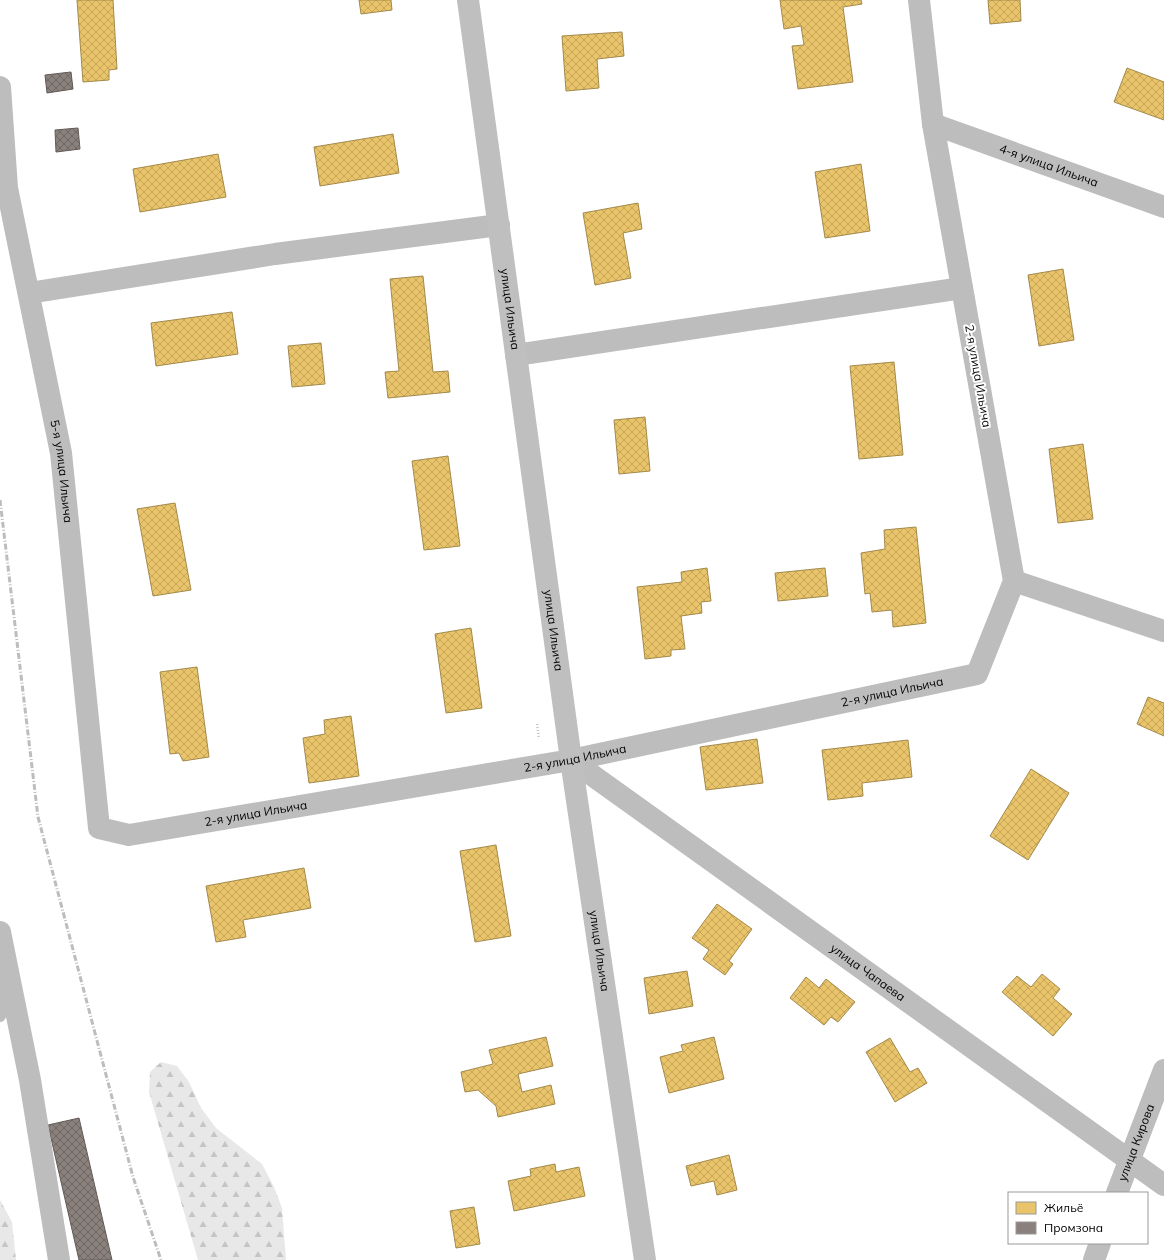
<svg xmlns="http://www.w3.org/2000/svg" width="1164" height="1260" font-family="Mulish,sans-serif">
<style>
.forest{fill:url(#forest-firs)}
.homes{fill:url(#homes-cross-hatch);stroke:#a3894a}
.industry{fill:url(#industry-cross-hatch);stroke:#615a57}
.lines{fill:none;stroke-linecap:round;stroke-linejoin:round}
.path{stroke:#c2c2c2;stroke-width:2.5;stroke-dasharray:1 2;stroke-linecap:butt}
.service{stroke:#bdbdbd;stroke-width:12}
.minor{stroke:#bdbdbd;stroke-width:22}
.tertiary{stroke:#bdbdbd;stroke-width:22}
.secondary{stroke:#bfbfbf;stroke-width:22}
.rail{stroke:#bdbdbd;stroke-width:3;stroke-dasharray:6 2 1 2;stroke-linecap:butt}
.labels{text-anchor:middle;stroke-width:4;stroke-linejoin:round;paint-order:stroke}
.street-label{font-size:12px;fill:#000;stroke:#fff}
</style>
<defs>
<pattern id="forest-firs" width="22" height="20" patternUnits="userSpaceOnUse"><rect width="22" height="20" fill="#e8e8e8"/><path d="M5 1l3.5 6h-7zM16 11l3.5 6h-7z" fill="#c5c5c5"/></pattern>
<pattern id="homes-cross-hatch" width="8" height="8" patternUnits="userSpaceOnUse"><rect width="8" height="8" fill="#e9c46a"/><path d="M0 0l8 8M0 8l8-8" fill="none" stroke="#c6a75a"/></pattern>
<pattern id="industry-cross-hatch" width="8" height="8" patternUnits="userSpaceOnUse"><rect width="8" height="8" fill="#8a817c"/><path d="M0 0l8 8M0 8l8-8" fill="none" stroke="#6e6763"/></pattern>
</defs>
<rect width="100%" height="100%" fill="#fff"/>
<g class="forest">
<polygon points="161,1062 177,1066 189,1082 201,1108 216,1128 262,1164 274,1187 282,1208 286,1260 198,1260 149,1092 150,1072"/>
<polygon points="0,1200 12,1222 16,1260 0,1260"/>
</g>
<g class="homes">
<polygon points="77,0 113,0 117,69 109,70 109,80 83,82"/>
<polygon points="359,0 391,0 392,10 361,14"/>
<polygon points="780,0 861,0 862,4 843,7 853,82 798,89 792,46 804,45 801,26 784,29"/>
<polygon points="988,0 1020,0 1021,21 990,24"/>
<polygon points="622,32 624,56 597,59 599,88 566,91 562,36"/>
<polygon points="1127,68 1164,82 1164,120 1114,102"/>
<polygon points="393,134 399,173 320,186 314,147"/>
<polygon points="218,154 226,197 140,212 133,169"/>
<polygon points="861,164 870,231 825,238 815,172"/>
<polygon points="638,203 642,229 623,233 631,278 595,285 583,213"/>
<polygon points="1063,269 1074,340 1039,346 1028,275"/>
<polygon points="423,276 433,372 448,371 450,392 388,398 385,372 399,371 390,279"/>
<polygon points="232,312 238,354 156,366 151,323"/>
<polygon points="321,343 325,384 292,387 288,346"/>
<polygon points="894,362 903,455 859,459 850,366"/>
<polygon points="645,417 650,471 619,474 614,420"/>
<polygon points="1083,444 1093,519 1058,523 1049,449"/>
<polygon points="448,456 460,546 424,550 412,461"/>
<polygon points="175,503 191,590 153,596 137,509"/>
<polygon points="916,527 926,623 893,627 892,610 872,612 870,593 865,594 861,553 885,549 884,530"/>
<polygon points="707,568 711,601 701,602 702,613 681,616 685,649 671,650 671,656 645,659 637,587 682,582 681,572"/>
<polygon points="825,568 828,596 778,601 775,573"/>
<polygon points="471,628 482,708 446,713 435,634"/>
<polygon points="197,667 209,757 183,761 179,753 170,754 160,672"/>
<polygon points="1148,697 1164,703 1164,736 1137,724"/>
<polygon points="351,716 359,776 309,783 303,738 325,734 324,720"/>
<polygon points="757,739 763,783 706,790 700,747"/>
<polygon points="908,740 912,777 862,783 863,796 828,800 822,750"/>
<polygon points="1031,769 1069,793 1028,860 990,836"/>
<polygon points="496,845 511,936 475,942 460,851"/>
<polygon points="304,868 311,908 243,920 246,937 216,942 206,886"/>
<polygon points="717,904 752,929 729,961 733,964 725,975 703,959 709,950 692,938"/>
<polygon points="687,971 693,1006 649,1014 644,978"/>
<polygon points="1042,974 1060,989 1053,998 1072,1014 1053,1036 1002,992 1017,976 1031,987"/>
<polygon points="806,977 819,988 826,979 855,1002 838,1022 831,1017 824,1025 790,998"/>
<polygon points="546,1037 553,1066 518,1074 522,1092 551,1085 555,1104 498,1117 496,1106 478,1090 465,1092 461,1072 493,1064 489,1050"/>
<polygon points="714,1037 724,1079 669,1093 660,1057 683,1051 681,1045"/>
<polygon points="890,1038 910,1072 918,1068 927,1083 895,1102 866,1052"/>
<polygon points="729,1155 737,1190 717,1195 714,1181 691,1186 686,1166"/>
<polygon points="555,1164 556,1172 579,1167 585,1196 514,1211 508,1181 531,1176 530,1169"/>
<polygon points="474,1207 480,1244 456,1248 450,1211"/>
</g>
<g class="industry">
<polygon points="71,72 73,89 47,93 45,75"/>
<polygon points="78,128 80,149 56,152 55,130"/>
<polygon points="79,1118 112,1260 79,1260 48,1125"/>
</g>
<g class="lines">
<polyline class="path" points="537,724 539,739"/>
<polyline class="service" points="0,1016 6,985"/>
<g class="minor">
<path id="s1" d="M0 87 7 188 61 453 99 828 129 835 571 760 977 674 1014 581 933 124 919 0"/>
<path id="s2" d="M933 124 1164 207"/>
<polyline points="29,293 275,254 499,225"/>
<polyline points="516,355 962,288"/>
<polyline points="1014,581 1164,631"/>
<polyline points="0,932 30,1080 59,1260"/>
<path id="s3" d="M1117 1193 1164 1070"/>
<polyline points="1094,1260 1100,1243"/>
</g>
<path class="tertiary" id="s4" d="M571 760 1164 1185"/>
<path class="secondary" id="s5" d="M468 0 571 760 645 1260"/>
<polyline class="rail" points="0,500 38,817 133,1177 161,1260"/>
</g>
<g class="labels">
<g class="street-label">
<text dy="4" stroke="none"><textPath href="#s2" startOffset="123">4-я улица Ильича</textPath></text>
<text dy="4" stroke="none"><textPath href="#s5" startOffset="312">улица Ильича</textPath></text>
<text transform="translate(978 376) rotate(80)" y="4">2-я улица Ильича</text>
<text dy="4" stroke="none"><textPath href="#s1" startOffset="390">5-я улица Ильича</textPath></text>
<text dy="4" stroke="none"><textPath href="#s5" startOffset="636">улица Ильича</textPath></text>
<text dy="4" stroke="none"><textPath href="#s1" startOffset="1556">2-я улица Ильича</textPath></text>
<text dy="4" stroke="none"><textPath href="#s1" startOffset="1232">2-я улица Ильича</textPath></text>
<text dy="4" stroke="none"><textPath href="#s1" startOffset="908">2-я улица Ильича</textPath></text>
<text dy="4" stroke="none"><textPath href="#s5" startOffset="960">улица Ильича</textPath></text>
<text dy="4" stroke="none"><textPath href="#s4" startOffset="365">улица Чапаева</textPath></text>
<text dy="4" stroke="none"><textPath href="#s3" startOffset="54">улица Кирова</textPath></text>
</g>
</g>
<rect x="1008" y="1192" width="140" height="52" fill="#ffffff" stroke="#999999"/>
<rect x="1016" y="1202" width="20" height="12" fill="#e9c46a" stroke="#999999"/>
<text x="1044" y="1212" font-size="12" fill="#000000">Жильё</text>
<rect x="1016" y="1222" width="20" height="12" fill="#8a817c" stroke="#999999"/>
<text x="1044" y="1232" font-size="12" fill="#000000">Промзона</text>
</svg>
